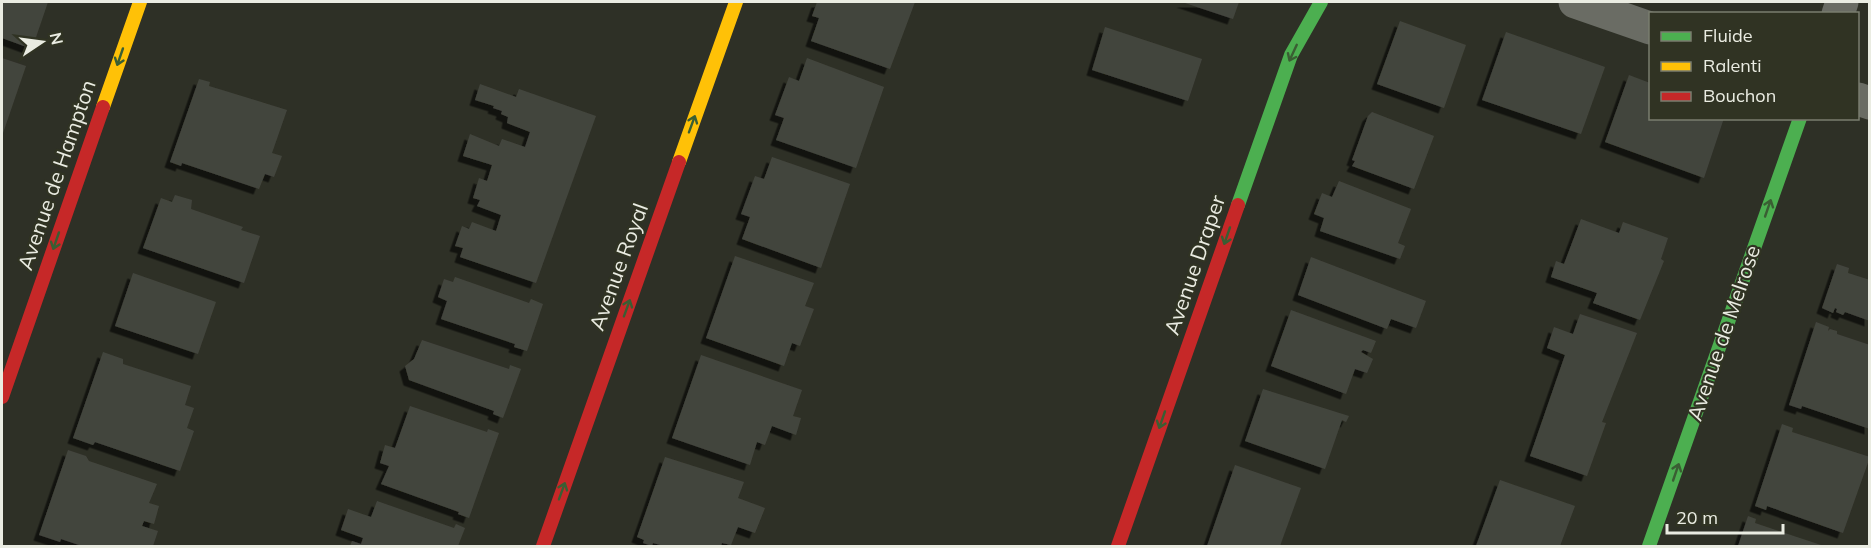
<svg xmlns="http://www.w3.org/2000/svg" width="1871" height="548" font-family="Mulish,sans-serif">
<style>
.building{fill:#43453d;filter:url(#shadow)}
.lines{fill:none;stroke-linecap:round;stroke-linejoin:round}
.street{stroke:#6a6c64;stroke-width:33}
.fast{stroke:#4caf50;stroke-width:14}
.slow{stroke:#ffc107;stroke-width:14}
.jam{stroke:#c62828;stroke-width:14}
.oneway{stroke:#3a5e33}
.labels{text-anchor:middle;stroke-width:4.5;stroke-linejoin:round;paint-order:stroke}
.street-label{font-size:21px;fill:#eaece2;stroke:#303323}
</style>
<defs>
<filter id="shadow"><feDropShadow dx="-5.5" dy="5.5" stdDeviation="0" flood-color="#0009"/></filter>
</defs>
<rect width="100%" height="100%" fill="#2e3026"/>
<g class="building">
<polygon points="2,2 48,2 32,49 2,38"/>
<polygon points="817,2 915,2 890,69 811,41 819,18 812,16"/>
<polygon points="1182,2 1239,2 1233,19"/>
<polygon points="1400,21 1466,45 1444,108 1377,84"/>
<polygon points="1105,27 1202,59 1188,101 1092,70"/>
<polygon points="1506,32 1605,67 1581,134 1482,100"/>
<polygon points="2,58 26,66 2,136"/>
<polygon points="807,58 884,87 856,168 776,140 784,118 775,115 789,77 799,81"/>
<polygon points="1629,75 1650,83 1650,118 1724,118 1704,178 1605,142"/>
<polygon points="199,79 210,82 209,86 287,110 272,153 282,156 274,177 265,174 259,189 182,163 181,166 170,162"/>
<polygon points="480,84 516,97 519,89 596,116 536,283 460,257 463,248 455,246 462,226 469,229 472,222 496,231 501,215 477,206 480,200 473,198 479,178 487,181 492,165 463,156 470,134 499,146 502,139 525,147 530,132 507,123 508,117 501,114 502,111 493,108 494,106 475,100"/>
<polygon points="1372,112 1434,136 1414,189 1352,166 1355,161 1352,160 1368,116"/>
<polygon points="772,157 850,184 821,268 742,239 750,217 741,214 755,176 764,179"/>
<polygon points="1339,181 1411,209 1398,243 1405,246 1400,259 1320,231 1324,218 1314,214 1322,193 1332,197"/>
<polygon points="175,195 192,200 191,209 243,227 241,230 260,236 244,283 143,248 161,198 172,202"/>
<polygon points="1581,219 1619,233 1623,222 1668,238 1661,259 1664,261 1640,320 1593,303 1597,293 1551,277 1556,261 1564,264"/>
<polygon points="735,256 814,283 805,306 814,309 800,346 792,343 784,366 706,338"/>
<polygon points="1311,257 1426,301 1416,328 1391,319 1387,329 1298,295"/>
<polygon points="1837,264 1849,268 1848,273 1870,280 1870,321 1845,312 1843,315 1836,312 1837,309 1835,308 1833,313 1822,308"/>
<polygon points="133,273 216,302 198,354 115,326"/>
<polygon points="455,277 529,303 531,299 543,304 527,351 514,347 515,344 441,319 447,301 438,297 444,279 453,282"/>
<polygon points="1291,310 1376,341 1371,353 1363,350 1361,352 1373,359 1367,373 1355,369 1346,394 1271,366"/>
<polygon points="1580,314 1637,333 1602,422 1606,423 1587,476 1530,456 1565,355 1547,348 1554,327 1573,334"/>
<polygon points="1816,322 1829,327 1828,331 1830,329 1837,331 1837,334 1870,345 1870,429 1802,406 1801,409 1789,405"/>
<polygon points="422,340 509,369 510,365 521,369 503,418 493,414 494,411 409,380 405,366 414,359"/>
<polygon points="103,352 123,359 123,364 191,386 185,405 194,408 187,428 194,431 180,471 95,442 93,445 73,438"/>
<polygon points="701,355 802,390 793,416 801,418 796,435 772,426 765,445 757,442 750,465 672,438"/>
<polygon points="1263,389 1349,416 1346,422 1342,420 1325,469 1245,441"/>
<polygon points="410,406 487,432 488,429 499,433 469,518 458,514 459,512 381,484 389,466 380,463 385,445 395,448"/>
<polygon points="1782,424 1793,428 1792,432 1870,457 1843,533 1767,506 1766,510 1755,506"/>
<polygon points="68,450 86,456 89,461 157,484 149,503 159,506 154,524 144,521 142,526 158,531 153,546 82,546 61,539 60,542 39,535"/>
<polygon points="665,457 744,482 738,498 765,508 755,533 738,527 731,545 722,543 721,546 664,546 653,543 652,546 643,543 644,540 637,537"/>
<polygon points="1235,465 1301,488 1280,546 1207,546"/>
<polygon points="1500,480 1575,506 1560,546 1476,546"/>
<polygon points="377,501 454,528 456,524 465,528 458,546 350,546 352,541 361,544 363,538 341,530 348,509 371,517"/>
<polygon points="1748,516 1756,519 1755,523 1824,546 1738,546"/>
</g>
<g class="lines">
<g class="street">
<polyline points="1575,2 1650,28"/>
<polyline points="1838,14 1842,2"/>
<polyline points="1858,99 1870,103"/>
</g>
<g class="fast">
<polyline points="1238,205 1291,55 1321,2"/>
<polyline points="1649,546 1800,118"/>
</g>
<g class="slow">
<polyline points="103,107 140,2"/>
<polyline points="679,162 736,2"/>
</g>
<g class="jam">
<polyline points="2,397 103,107"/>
<polyline points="543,546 679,162"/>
<polyline points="1118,546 1238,205"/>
</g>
</g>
<defs><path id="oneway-shaft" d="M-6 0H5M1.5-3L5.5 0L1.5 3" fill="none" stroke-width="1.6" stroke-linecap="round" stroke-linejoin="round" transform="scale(1.5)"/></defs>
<g class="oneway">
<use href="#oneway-shaft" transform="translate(1293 53) rotate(115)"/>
<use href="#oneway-shaft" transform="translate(120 57) rotate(109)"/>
<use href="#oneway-shaft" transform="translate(692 124) rotate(-70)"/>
<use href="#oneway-shaft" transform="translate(1768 208) rotate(-71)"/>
<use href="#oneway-shaft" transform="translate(1227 236) rotate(109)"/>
<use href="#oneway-shaft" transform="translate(56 241) rotate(109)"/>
<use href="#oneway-shaft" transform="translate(627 308) rotate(-70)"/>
<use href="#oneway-shaft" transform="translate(1162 420) rotate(109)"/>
<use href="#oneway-shaft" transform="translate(1676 472) rotate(-71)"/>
<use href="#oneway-shaft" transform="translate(562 491) rotate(-70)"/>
</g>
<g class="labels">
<g class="street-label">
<text transform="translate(57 175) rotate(-71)" y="7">Avenue de Hampton</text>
<text transform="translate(1195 265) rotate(-71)" y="7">Avenue Draper</text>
<text transform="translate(619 267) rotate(-70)" y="7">Avenue Royal</text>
<text transform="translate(1724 333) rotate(-71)" y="7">Avenue de Melrose</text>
</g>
</g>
<rect width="1871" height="548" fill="none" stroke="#eaece2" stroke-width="6"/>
<rect x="1649" y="12" width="210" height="108" fill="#303323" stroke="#7a7d6f" stroke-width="1.5"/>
<rect x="1661" y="32" width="30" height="9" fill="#4caf50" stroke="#7a7d6f" stroke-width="1.5"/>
<text x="1703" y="42" font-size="18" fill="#eaece2">Fluide</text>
<rect x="1661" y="62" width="30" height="9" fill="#ffc107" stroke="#7a7d6f" stroke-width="1.5"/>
<text x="1703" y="72" font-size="18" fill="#eaece2">Ralenti</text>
<rect x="1661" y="92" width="30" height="9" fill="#c62828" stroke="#7a7d6f" stroke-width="1.5"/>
<text x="1703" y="102" font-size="18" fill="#eaece2">Bouchon</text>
<g transform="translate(42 42) rotate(77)" stroke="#303323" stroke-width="4.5" paint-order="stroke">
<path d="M0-4.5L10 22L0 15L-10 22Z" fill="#eaece2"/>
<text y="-9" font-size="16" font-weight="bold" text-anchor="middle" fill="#eaece2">N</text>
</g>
<path d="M1667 524v9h116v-9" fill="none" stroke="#eaece2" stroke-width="3"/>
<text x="1676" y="524" font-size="18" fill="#eaece2" stroke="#303323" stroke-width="4.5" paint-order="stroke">20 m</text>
</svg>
